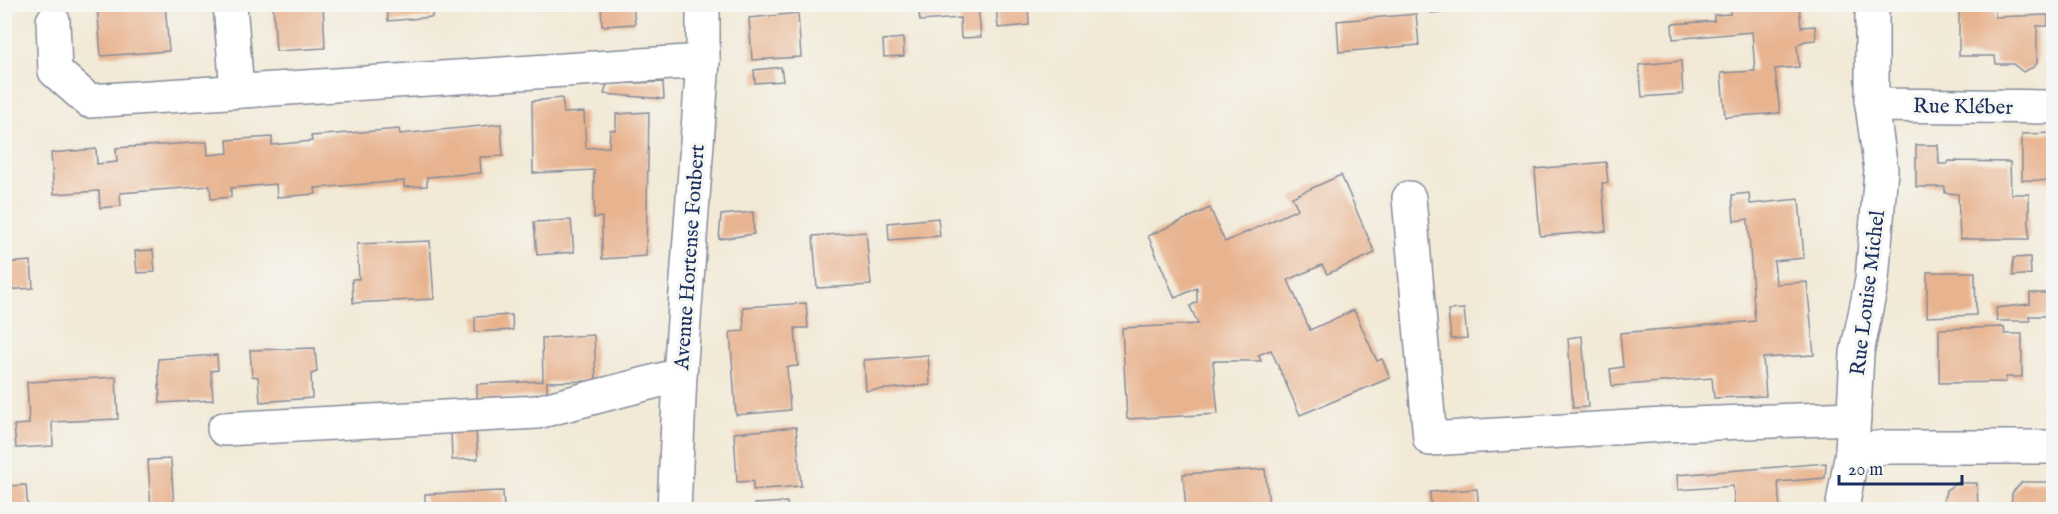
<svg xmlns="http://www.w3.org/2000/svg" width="2058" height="514" font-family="'IM FELL English',serif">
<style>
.building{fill:#e8b38f}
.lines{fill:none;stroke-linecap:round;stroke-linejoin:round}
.minor-casing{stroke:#868c9a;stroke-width:36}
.minor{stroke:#fff;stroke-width:33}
.labels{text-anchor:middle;stroke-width:6;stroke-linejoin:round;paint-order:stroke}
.street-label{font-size:21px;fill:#1b2f5e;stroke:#f6f6f2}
</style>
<rect width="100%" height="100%" fill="#f6f6f2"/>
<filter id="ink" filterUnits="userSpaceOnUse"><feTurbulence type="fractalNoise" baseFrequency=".0167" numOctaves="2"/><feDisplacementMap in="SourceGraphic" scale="12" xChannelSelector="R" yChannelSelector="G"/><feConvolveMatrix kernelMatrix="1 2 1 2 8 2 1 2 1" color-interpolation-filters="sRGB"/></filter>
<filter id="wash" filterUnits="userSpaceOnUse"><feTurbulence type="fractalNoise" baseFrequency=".008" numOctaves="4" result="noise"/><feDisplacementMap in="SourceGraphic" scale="24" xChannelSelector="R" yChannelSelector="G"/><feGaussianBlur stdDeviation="1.35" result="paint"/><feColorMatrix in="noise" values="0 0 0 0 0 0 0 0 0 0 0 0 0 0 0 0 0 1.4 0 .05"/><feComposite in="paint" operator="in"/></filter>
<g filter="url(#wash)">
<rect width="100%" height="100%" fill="#f2e9d6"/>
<g id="blocks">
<g class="building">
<polygon points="165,4 169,51 101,56 97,5"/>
<polygon points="273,4 323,4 325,48 276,51"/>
<polygon points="387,4 567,4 567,6 432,13 432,17 388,21"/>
<polygon points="601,4 633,4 635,24 602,26"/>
<polygon points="918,4 978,4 981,37 961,38 960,18 920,21"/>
<polygon points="996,4 1028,4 1029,25 998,28"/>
<polygon points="1430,4 1493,4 1493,8 1431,13"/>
<polygon points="1732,4 1799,4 1801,27 1815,26 1816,40 1805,41 1797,45 1799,67 1775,69 1780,113 1725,117 1721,73 1755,71 1752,32 1673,39 1672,24 1714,21 1714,15 1730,14"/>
<polygon points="1959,7 1995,7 1995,17 2048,15 2048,26 2037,26 2037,63 2034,67 2023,72 2013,64 1996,64 1995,56 1959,56"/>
<polygon points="798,13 801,57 752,60 749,18"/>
<polygon points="1416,14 1419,45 1339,52 1337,21"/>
<polygon points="903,38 904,56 884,57 883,40"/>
<polygon points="1681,61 1683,94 1642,97 1639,65"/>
<polygon points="781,67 783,81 755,83 754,70"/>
<polygon points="663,82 664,99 604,94 607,84"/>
<polygon points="562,98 564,113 584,112 586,148 609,147 610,130 616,130 616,114 649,112 646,256 602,259 602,217 594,218 594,170 533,173 532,101"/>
<polygon points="501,124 503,156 480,157 481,173 427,177 427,186 404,187 404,181 315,188 316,194 277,197 276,184 231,188 231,197 211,199 210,186 120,193 121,206 100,208 99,191 54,194 51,153 96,149 97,164 117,162 116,148 207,142 208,155 228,153 227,140 272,137 272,145 312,141 311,136 399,129 400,134"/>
<polygon points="2054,133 2054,181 2022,180 2022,134"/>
<polygon points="1916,145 1938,145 1939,164 1947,164 1949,161 2010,162 2011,194 2029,194 2029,239 1960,239 1958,194 1945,193 1945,187 1916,187"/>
<polygon points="1606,162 1608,183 1602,183 1606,231 1540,236 1535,169"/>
<polygon points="1341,175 1375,253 1327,274 1322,265 1288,280 1310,330 1354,310 1377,361 1382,359 1390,378 1300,415 1271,350 1258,355 1261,361 1213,361 1218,414 1127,419 1122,328 1198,324 1190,306 1197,302 1197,288 1175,298 1148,236 1210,208 1225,242 1298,209 1292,197"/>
<polygon points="1749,193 1750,204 1799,199 1804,258 1774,261 1776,284 1807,282 1814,355 1763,358 1766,396 1714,398 1712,378 1612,386 1610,369 1623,367 1620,333 1755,321 1748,219 1734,221 1732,195"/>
<polygon points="753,212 754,234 719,239 721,215"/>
<polygon points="938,218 940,236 889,240 888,223"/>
<polygon points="571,220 574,252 537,255 534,222"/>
<polygon points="866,232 871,285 817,288 813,236"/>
<polygon points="430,241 434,299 353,303 352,279 359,279 357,244"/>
<polygon points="153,250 155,272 137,273 135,251"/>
<polygon points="2030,257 2031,274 2013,276 2013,258"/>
<polygon points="31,261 33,288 6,290 4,263"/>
<polygon points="1927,272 1975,272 1976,315 1927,317"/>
<polygon points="2030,293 2054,293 2054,316 2029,316 2030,321 1997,321 1996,308 2030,304"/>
<polygon points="806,303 808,328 795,328 798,366 787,367 790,410 736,415 730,332 744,331 743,307"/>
<polygon points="1464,309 1467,338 1451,339 1448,310"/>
<polygon points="512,315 513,330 475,332 475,317"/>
<polygon points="2004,327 2005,334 2022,334 2022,377 2006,377 2006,382 1939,383 1939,329"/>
<polygon points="594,335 596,381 547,382 547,396 477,398 477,384 543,381 542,338"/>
<polygon points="1582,336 1588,407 1573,408 1568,338"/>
<polygon points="315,348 317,372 311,374 312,398 260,402 258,377 252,376 250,350"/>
<polygon points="217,355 218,370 211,371 213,400 160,403 158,359"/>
<polygon points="928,355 930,385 866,391 864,360"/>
<polygon points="116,377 118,419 52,422 53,446 16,448 14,425 29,424 27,382"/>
<polygon points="796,427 801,486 753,490 753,481 737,482 734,433"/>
<polygon points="451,430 476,430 478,459 452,460"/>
<polygon points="171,459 174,510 151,510 148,460"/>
<polygon points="1826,463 1825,478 1778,482 1780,510 1735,510 1733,486 1678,490 1677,475"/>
<polygon points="1265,469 1269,505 1251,506 1251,510 1186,510 1183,474"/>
<polygon points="2022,482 2054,482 2054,510 2011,510 2012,493"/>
<polygon points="1957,483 1977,483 1978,510 1942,510 1946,490"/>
<polygon points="26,485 28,510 4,510 4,486"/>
<polygon points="1477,489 1479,510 1431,510 1430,492"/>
<polygon points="503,491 504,510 425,510 425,494"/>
<polygon points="787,502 788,510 756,510 755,504"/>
</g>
</g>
</g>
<g filter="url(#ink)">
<use href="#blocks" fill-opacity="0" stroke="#868c9a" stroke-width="1.5"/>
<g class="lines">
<defs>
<g id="minor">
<polyline points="230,4 237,91"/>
<polyline points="53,21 55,71 89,101 703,61"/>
<polyline points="1872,105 2054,107"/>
<polyline points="1409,198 1430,439 1663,425 1854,418"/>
<polyline points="224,429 537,412 680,375"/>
<polyline points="1852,451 1885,447 2054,447"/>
<polyline points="674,510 680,375 703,61 703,4"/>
<polyline points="1842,510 1852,451 1857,353 1872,280 1881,170 1872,105 1872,4"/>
</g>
</defs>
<use href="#minor" class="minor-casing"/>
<use href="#minor" class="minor"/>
</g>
</g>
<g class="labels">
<g class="street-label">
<text transform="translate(1963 106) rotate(1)" y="7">Rue Kléber</text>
<text transform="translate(689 257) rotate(-86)" y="7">Avenue Hortense Foubert</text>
<text transform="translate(1867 293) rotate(-83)" y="7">Rue Louise Michel</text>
</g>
</g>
<rect width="2058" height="514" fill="none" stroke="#f6f6f2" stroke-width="24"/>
<path d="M1839 475v9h123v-9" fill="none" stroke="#1b2f5e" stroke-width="3"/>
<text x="1848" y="475" font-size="18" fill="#1b2f5e" stroke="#f6f6f2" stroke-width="4.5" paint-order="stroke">20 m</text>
</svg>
